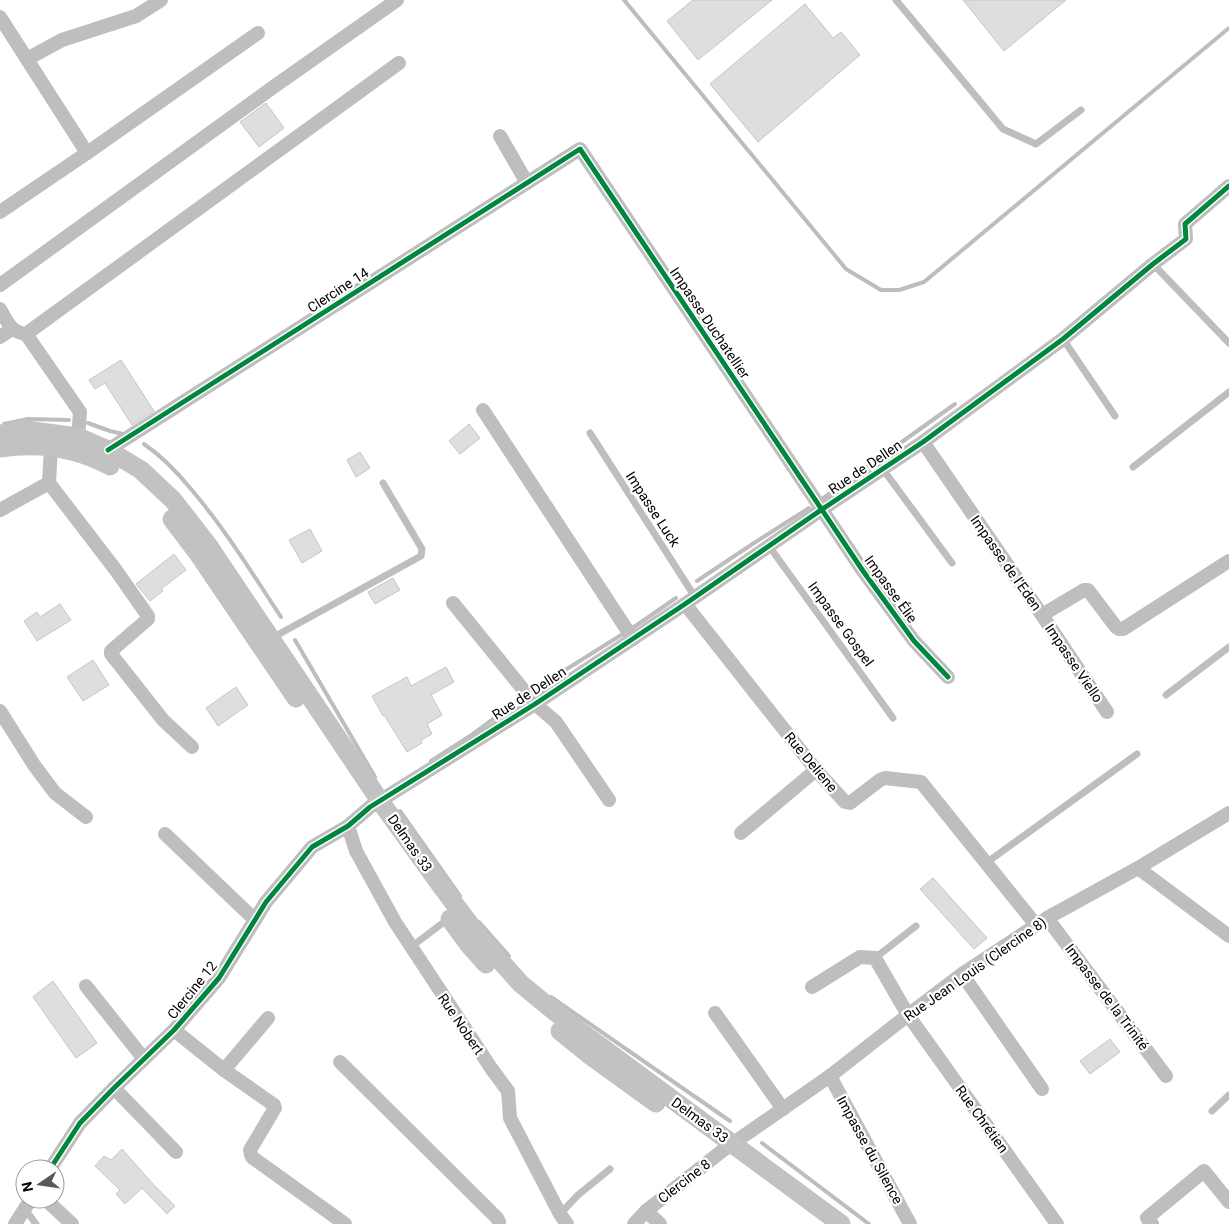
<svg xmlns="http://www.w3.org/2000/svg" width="1229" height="1224" font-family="Roboto,sans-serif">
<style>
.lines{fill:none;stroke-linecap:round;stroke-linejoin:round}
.stream{stroke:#bdbdbd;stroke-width:4}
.building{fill:#dedede;stroke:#c6c6c6}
.service{stroke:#bebebe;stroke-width:7}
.minor{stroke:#bebebe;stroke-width:14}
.secondary{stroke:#c2c2c2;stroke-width:19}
.cycleway-casing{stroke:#fff;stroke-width:8}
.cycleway{stroke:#00873e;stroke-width:5}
.labels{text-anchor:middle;stroke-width:4.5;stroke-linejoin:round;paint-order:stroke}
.street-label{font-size:14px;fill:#000;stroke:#fff}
</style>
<rect width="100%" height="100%" fill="#fff"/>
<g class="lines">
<g class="stream">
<polyline points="624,0 846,269 881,290 899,290 924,282 1229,28"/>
<polyline points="88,423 110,431 123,434"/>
<polyline points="4,424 28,419 69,420"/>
<path d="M144 444C163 457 177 472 191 489 225 529 252 573 281 617"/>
<polyline points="822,499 955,404"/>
<polyline points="697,581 751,545 809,508"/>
<polyline points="295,640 375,777"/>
<polyline points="538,687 634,627 676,598"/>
<polyline points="431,761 470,736 512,705"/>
<polyline points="400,811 460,896"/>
<polyline points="479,922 509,956"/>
<polyline points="551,997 730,1121"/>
<polyline points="762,1143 869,1224"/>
</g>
</g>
<g class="building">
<polygon points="693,0 772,0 698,60 667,21"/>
<polygon points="963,0 1066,0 1004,51"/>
<polygon points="805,4 833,38 841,32 860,55 758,142 710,84"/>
<polygon points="266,103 284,128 259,147 240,122"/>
<polygon points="121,360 154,411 132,425 105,383 95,389 89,380"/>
<polygon points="469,424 480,438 460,454 449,441"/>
<polygon points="360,452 370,468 356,477 347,460"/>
<polygon points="310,529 322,551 302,563 289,540"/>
<polygon points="174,554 186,570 161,589 163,591 150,601 136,584"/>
<polygon points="393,578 400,590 375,604 368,592"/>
<polygon points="60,604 71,620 37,641 24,621 37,612 40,617"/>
<polygon points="93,660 109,685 83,701 67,677"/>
<polygon points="446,667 454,682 431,695 442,715 427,724 432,734 421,740 422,743 407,752 384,715 383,716 372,696 407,677 411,686"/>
<polygon points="236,687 248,705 218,726 206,708"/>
<polygon points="933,878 987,938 974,949 920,889"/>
<polygon points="53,981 97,1043 76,1058 33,997"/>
<polygon points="1110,1039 1120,1052 1090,1074 1080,1061"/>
<polygon points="122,1149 152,1183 175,1206 167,1214 142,1188 125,1204 116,1194 120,1190 95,1166 104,1156 111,1160"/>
</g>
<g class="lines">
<g class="service">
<polyline points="896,0 1003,129 1036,144 1081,110"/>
<polyline points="1153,264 1229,343"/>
<polyline points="1063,339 1115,416"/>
<polyline points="590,433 695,597"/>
<polyline points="1133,467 1229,392"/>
<polyline points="882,468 952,563"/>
<polyline points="769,546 893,718"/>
<polyline points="272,638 421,556 422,549 383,483"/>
<polyline points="1166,695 1229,647"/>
<polyline points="986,863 1137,754"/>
<polyline points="411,947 448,919"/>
<polyline points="875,958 916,926"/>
<polyline points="1212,1111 1229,1095"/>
<polyline points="25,1209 36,1224"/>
<polyline points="560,1214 578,1195 610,1169"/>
</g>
<g class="minor">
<polyline points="0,17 87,153"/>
<polyline points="27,59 62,40 136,16 161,0"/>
<polyline points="500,136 527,183"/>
<polyline points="0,212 87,153 258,33"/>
<polyline points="0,285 272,88 397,0"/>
<path d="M0 309C7 321 10 332 26 334L399 63"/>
<polyline points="26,334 80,412 78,437"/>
<polyline points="0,337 12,329"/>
<polyline points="483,410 633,639"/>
<polyline points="923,442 1042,615 1107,712"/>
<polyline points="51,446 49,483 115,569 148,616 148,619 111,651 111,654 163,720 192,747"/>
<polyline points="108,450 580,149 863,571 914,641 948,677"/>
<polyline points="0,510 49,483"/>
<polyline points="453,603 535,704 556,722 609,800"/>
<polyline points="685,604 816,770 845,802 850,803 880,780 885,778 921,782 1036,925"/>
<polyline points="1042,615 1084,590 1088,590 1116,627 1119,629 1123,629 1229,561"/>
<polyline points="0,711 34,765 55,793 86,817"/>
<polyline points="348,826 356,851 395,922 491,1068 508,1091 510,1118 560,1214 567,1224"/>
<polyline points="741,833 816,770"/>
<polyline points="165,834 255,920"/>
<polyline points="1138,868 1229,936"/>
<polyline points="1047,918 1166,1076"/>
<polyline points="962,974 1042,1089"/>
<polyline points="86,986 144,1059"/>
<polyline points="812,987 860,957 875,958 908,1015 1057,1224"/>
<polyline points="715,1013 783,1109"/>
<polyline points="174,1030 224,1070 274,1105 275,1108 250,1150 251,1155 253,1158 345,1224"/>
<polyline points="340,1062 497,1218 499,1222"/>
<polyline points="224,1070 268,1018"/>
<polyline points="830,1076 910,1224"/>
<polyline points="114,1088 176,1152"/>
<polyline points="50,1169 80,1123 114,1088 174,1030 219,978 266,902 312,847 348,826 370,807 535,704 685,604 821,510 923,442 1063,339 1153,264 1186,239 1185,224 1229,186"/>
<polyline points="45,1199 72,1224"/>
<polyline points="646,1211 660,1224"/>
<polyline points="15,1224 31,1199"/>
<polyline points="634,1224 646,1211 722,1151 830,1076 908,1015 962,974 1047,918 1138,868 1229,813"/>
<polyline points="1152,1224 1147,1218 1204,1171 1229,1202"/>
</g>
<g class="secondary">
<polyline points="0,434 25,430 78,437 108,450 141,470 173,500 208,545 380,801 439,883 480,938 521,984 570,1024 841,1224"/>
<path d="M0 448C39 442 75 447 110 466"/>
<polyline points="172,519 197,552 296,698"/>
<polyline points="450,919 469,945 486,964"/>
<polyline points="560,1031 591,1056 656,1103"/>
</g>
<defs>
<g id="cycleway">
<polyline points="108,450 580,149 863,571 914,641 948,677"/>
<polyline points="50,1169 80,1123 114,1088 174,1030 219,978 266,902 312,847 348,826 370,807 535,704 685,604 821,510 923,442 1063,339 1153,264 1186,239 1185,224 1229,186"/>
</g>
</defs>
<use href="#cycleway" class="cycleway-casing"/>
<use href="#cycleway" class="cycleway"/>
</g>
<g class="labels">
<g class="street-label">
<text transform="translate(338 290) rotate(-33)" y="5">Clercine 14</text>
<text transform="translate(710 323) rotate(56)" y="5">Impasse Duchatellier</text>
<text transform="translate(865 467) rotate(-34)" y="5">Rue de Dellen</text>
<text transform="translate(653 509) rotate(57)" y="5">Impasse Luck</text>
<text transform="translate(1006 563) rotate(55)" y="5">Impasse de l'Eden</text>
<text transform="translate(891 589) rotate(54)" y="5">Impasse Élie</text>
<text transform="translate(841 624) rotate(54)" y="5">Impasse Gospel</text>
<text transform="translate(1074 663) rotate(56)" y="5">Impasse Viello</text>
<text transform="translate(529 693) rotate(-33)" y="5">Rue de Dellen</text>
<text transform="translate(811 762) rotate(50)" y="5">Rue Deliene</text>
<text transform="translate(410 843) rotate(55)" y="5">Delmas 33</text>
<text transform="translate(975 969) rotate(-35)" y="5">Rue Jean Louis (Clercine 8)</text>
<text transform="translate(192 990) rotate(-51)" y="5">Clercine 12</text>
<text transform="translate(1107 997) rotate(53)" y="5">Impasse de la Trinité</text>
<text transform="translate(461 1024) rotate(56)" y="5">Rue Nobert</text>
<text transform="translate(982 1119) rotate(54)" y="5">Rue Chrétien</text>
<text transform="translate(700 1120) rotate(36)" y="5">Delmas 33</text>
<text transform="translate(870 1150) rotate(61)" y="5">Impasse du Silence</text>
<text transform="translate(684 1181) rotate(-38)" y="5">Clercine 8</text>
</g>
</g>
<g transform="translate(40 1184) rotate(257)"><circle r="24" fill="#ffffff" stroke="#999999"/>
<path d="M0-4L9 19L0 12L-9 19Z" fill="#595959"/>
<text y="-8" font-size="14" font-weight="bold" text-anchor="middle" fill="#000000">N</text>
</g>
</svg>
